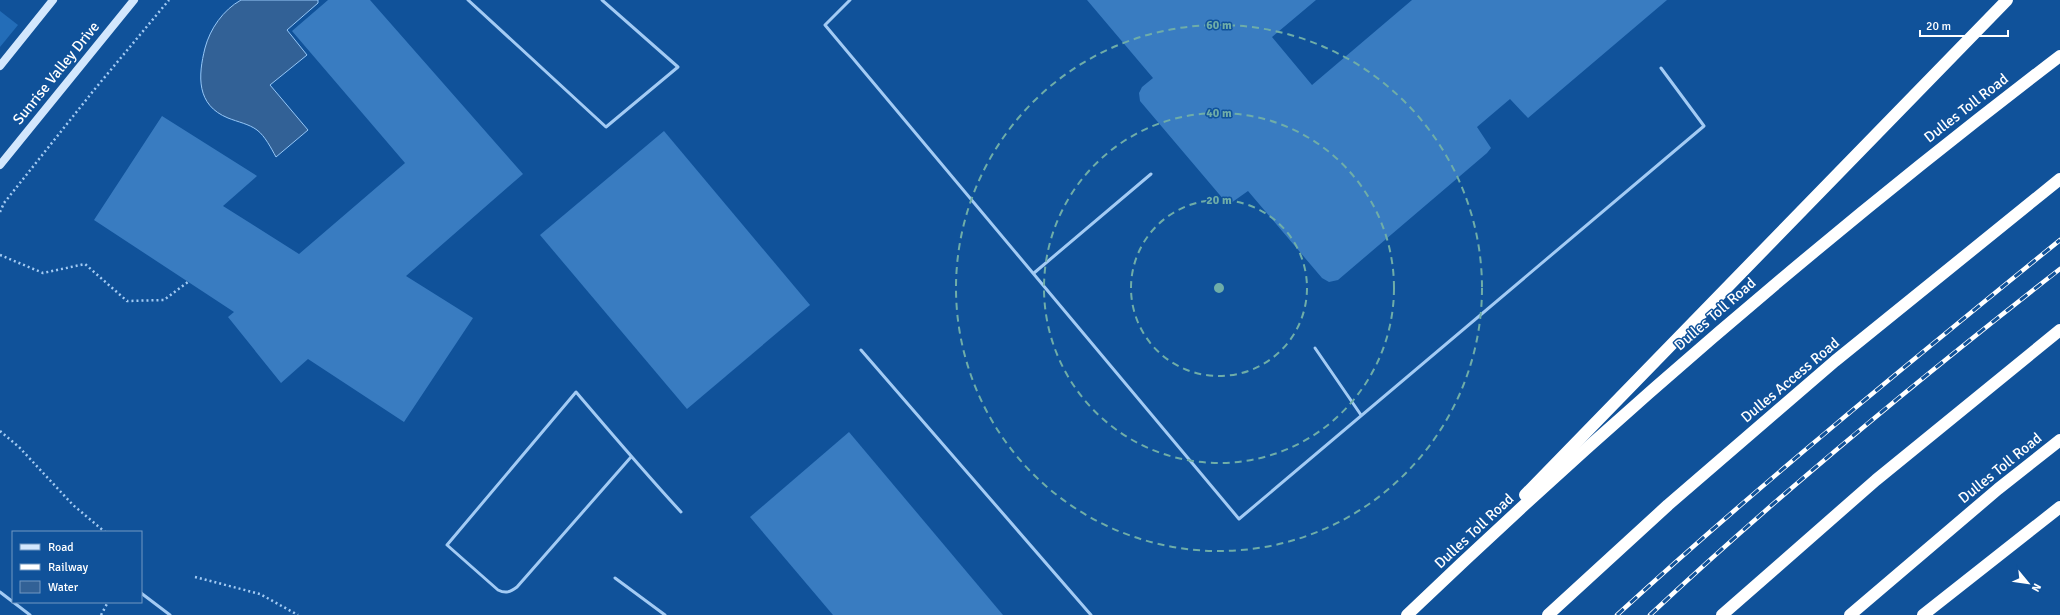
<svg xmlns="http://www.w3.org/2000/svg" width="2060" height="615" font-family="Signika,sans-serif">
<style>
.green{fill:#236db8}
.water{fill:#326196;stroke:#95c7f8}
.building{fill:#397cc1}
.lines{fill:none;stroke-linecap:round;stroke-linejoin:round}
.path{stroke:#a3cbf4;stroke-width:2.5;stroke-dasharray:2 3;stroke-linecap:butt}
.lane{stroke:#a3cbf4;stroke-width:3}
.secondary{stroke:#d3e7fd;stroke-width:8}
.highway{stroke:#fff;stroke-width:12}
.rail-casing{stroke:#fff;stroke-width:4.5}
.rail{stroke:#10529a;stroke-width:3;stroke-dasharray:9;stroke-linecap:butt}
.ring{fill:none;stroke:#6fada8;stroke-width:2;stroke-dasharray:7 5}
.labels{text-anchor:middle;stroke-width:3;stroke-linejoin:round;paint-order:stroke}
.street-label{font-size:15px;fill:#fff;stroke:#10529a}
.centre{fill:#6fada8;stroke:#10529a;stroke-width:2}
.ring-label{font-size:12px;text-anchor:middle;font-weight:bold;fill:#6fada8;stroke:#10529a;stroke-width:3;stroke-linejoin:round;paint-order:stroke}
</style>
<rect width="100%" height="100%" fill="#10529a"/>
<polygon class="green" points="0,11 18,25 0,47"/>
<path class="water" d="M241 0H318V3L287 30 307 55 270 85 308 130 276 157C271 148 265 136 257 130 249 124 238 122 228 118 196 105 198 76 205 48 210 29 223 10 241 0Z"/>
<g class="building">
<polygon points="328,0 370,0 523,174 406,276 473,318 404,422 308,359 281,383 228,317 234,312 94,220 162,116 257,176 223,206 299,254 405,163 292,31"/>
<polygon points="1087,0 1316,0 1272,37 1312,85 1412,0 1667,0 1528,118 1510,99 1477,127 1491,148 1487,153 1338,280 1329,282 1322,278 1248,191 1231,203 1224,200 1140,101 1139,93 1142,87 1153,78"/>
<polygon points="664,131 810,305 687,409 540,235"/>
<polygon points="849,432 1003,615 833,615 750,517"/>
</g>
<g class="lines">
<g class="path">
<polyline points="0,212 4,203 94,90 169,0"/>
<polyline points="0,255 43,273 85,264 127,301 164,300 188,282"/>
<polyline points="0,431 19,447 73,505 105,532"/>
<polyline points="195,577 260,594 298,615"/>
<polyline points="101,615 108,602"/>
</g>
<g class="lane">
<polyline points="468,0 606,127 678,67 602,0"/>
<polyline points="850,0 825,25 1239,519 1704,126 1661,68"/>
<polyline points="1034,273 1151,174"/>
<polyline points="1315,348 1361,415"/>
<polyline points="861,350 1091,615"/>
<path d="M631 457 517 587C510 592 506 594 498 590L447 545 576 392C611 433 645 473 681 512"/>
<polyline points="615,578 665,615"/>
<polyline points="0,592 30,615"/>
<polyline points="141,593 170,615"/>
</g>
<g class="secondary">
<polyline points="0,66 53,0"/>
<polyline points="0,165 134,0"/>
</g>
<g class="highway">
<polyline points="1525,495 2007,0"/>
<path d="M1407 615C1614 417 1832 230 2060 56"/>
<polyline points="1548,615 1668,505 1835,361 2060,179"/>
<polyline points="1722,615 1876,480 2060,330"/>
<polyline points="1850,615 1998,489 2060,440"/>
<polyline points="1923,615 2060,507"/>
</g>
<defs>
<g id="rail">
<path d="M1617 615C1760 484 1910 362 2060 240"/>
<path d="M1650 615C1780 493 1919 379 2060 269"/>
</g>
</defs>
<use href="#rail" class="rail-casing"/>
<use href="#rail" class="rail"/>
</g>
<g class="ring">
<circle cx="1219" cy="288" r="88"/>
<circle cx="1219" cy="288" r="175"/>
<circle cx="1219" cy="288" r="263"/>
</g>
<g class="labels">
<g class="street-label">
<text transform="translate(56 73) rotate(-51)" y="5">Sunrise Valley Drive</text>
<text transform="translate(1966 108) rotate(-38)" y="5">Dulles Toll Road</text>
<text transform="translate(1715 314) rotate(-41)" y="5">Dulles Toll Road</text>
<text transform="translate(1790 380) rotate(-40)" y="5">Dulles Access Road</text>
<text transform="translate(2000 468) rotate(-39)" y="5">Dulles Toll Road</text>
<text transform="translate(1474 531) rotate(-43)" y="5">Dulles Toll Road</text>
</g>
</g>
<circle cx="1219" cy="288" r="6" class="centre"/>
<g class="ring-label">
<text x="1219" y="29">60 m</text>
<text x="1219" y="117">40 m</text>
<text x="1219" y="204">20 m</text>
</g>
<rect x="12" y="531" width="130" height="72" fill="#10529a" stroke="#7097c2"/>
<rect x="20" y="544" width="20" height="6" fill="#d3e7fd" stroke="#7097c2"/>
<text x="48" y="551" font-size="12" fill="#ffffff">Road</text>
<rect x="20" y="564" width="20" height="6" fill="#ffffff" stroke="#7097c2"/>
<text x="48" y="571" font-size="12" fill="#ffffff">Railway</text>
<rect x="20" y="581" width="20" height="12" fill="#326196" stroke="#7097c2"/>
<text x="48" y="591" font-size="12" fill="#ffffff">Water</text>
<g transform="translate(2028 583) rotate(119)" stroke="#10529a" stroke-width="3" paint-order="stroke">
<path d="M0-3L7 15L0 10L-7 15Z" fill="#ffffff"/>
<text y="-6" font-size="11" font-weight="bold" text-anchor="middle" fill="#ffffff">N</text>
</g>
<path d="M1920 30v6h88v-6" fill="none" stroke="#ffffff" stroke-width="2"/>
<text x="1926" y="30" font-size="12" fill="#ffffff" stroke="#10529a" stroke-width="3" paint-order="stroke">20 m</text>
</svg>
